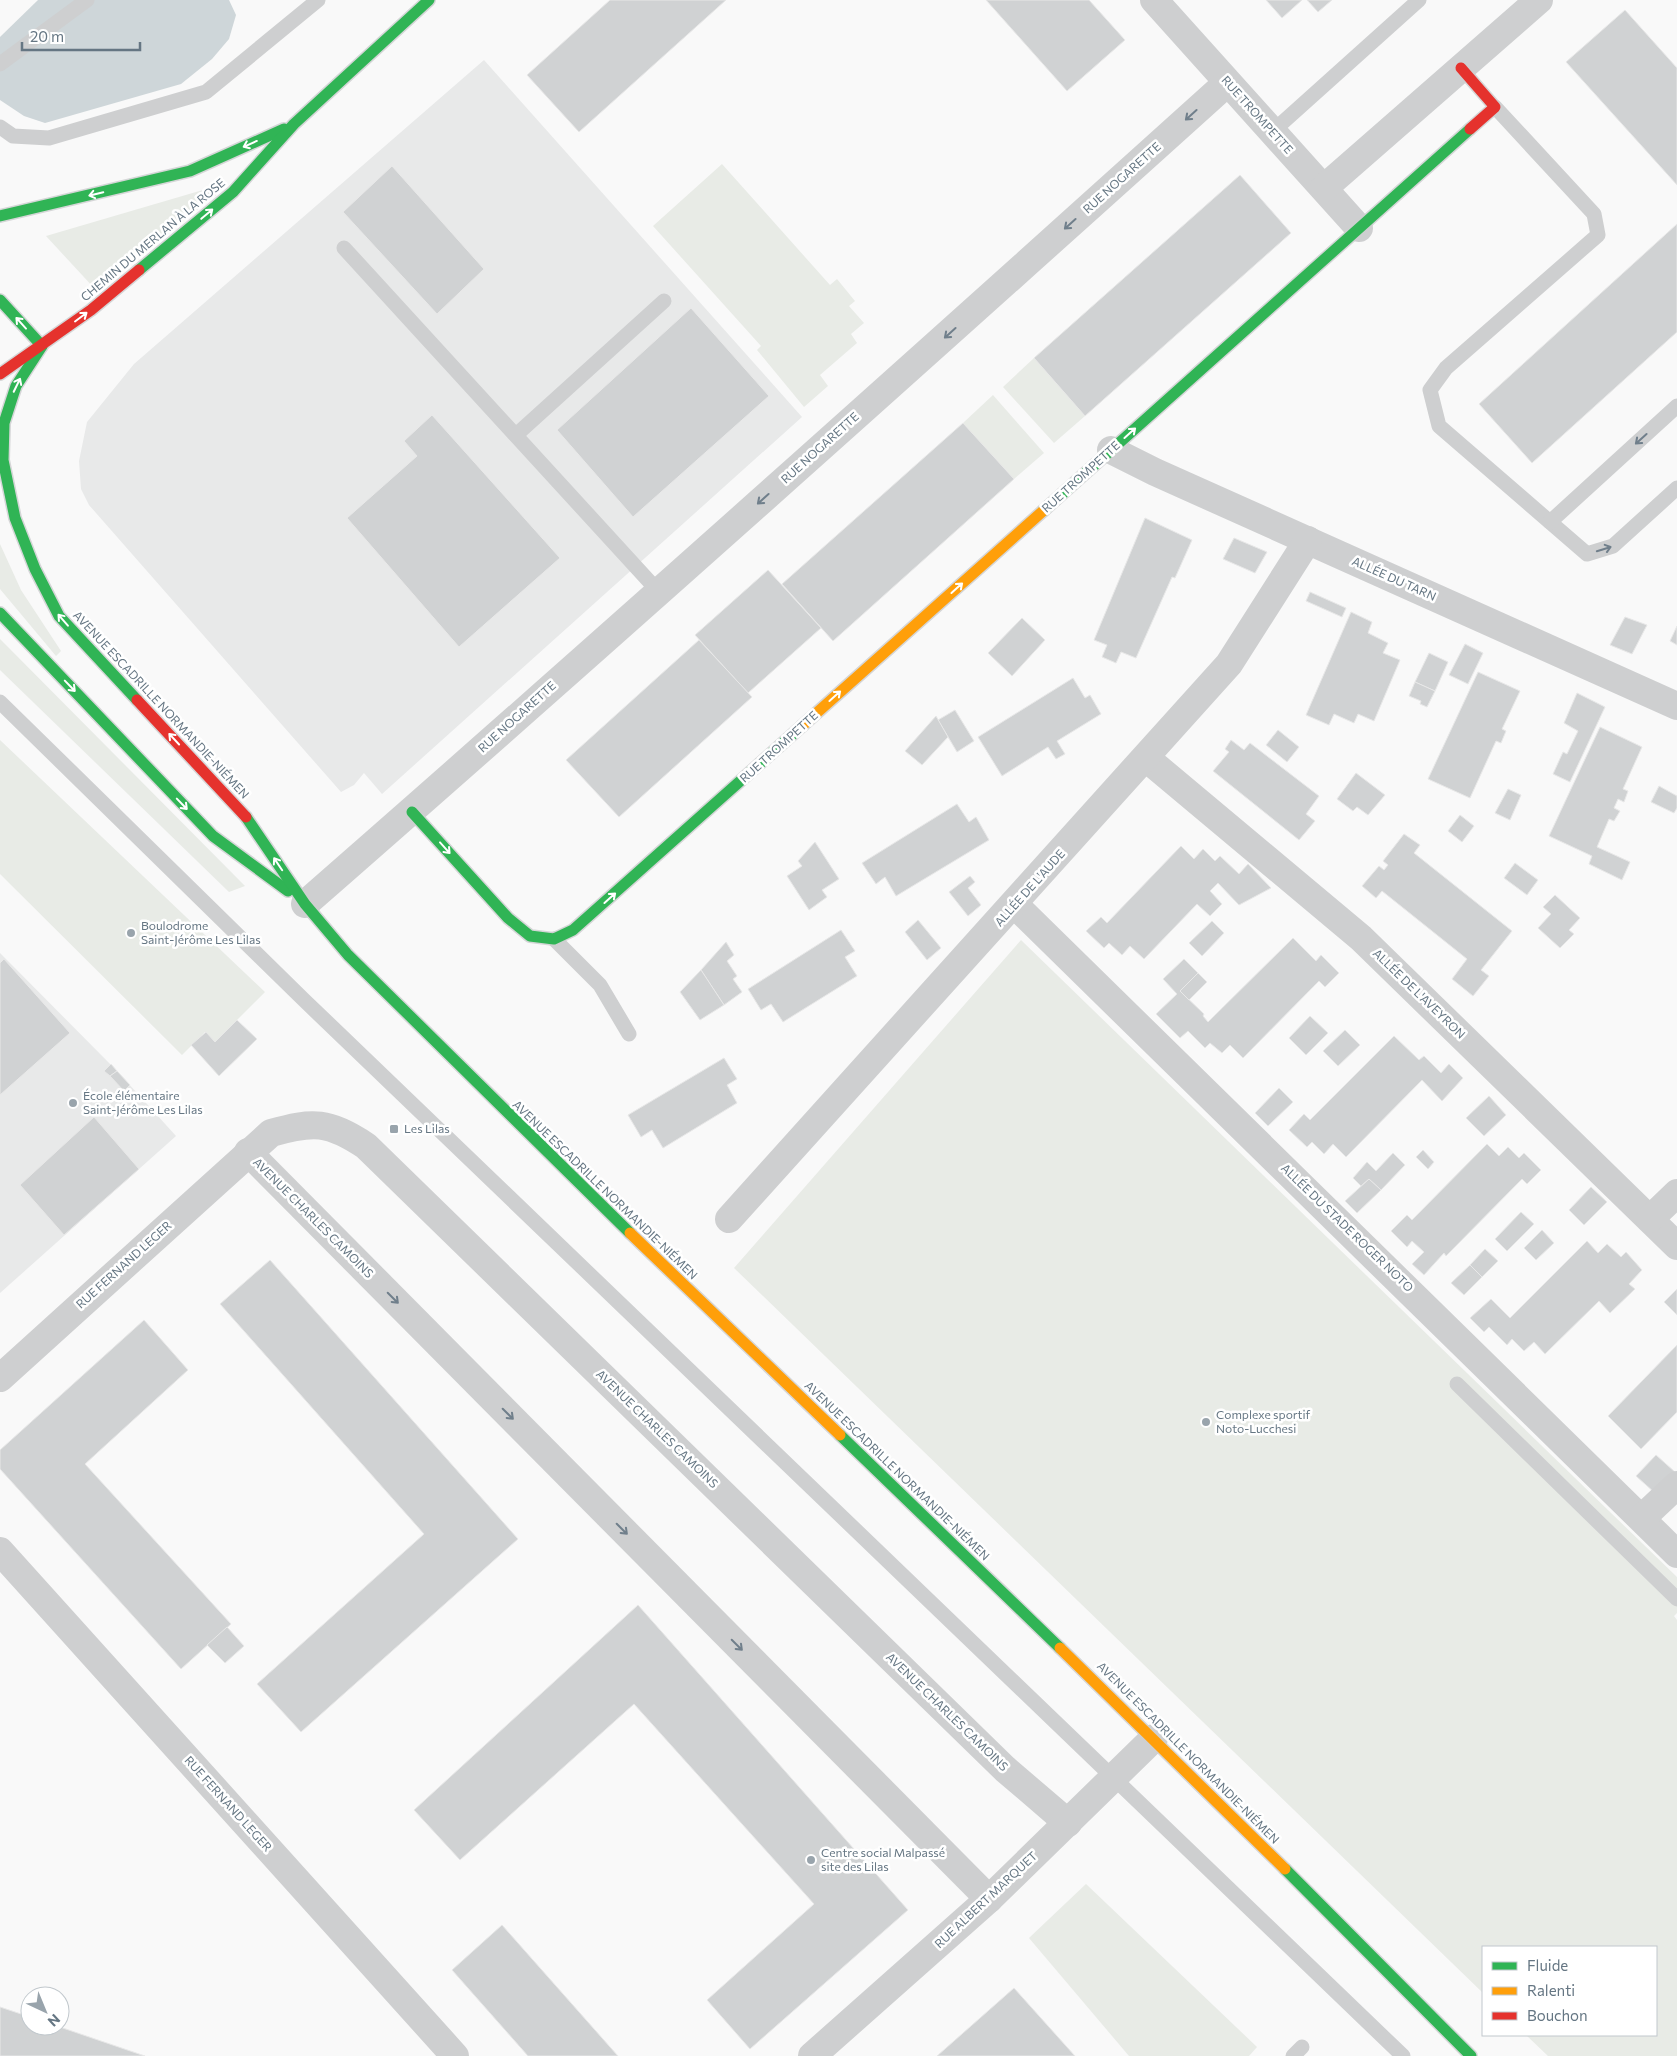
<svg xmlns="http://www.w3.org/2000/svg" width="1677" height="2056" font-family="Commissioner,sans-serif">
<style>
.built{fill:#e8e9e9}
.green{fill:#e8ebe6}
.water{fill:#ced6d9}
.building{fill:#d0d2d3;stroke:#e8e8e8}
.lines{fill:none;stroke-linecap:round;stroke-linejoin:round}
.fast-casing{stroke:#d5d6d7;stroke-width:14}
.slow-casing{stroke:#d5d6d7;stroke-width:14}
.jam-casing{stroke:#d5d6d7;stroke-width:14}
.lane{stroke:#cecfd0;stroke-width:15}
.street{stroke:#cecfd0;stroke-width:28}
.fast{stroke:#30b455;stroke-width:11}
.slow{stroke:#ff9f0a;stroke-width:11}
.jam{stroke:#e5322d;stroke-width:11}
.oneway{stroke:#707f8b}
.oneway2{stroke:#fff}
.poi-dot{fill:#99a4ac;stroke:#fff;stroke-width:2}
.labels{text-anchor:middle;stroke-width:5;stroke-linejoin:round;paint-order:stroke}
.street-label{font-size:12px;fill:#657683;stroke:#fff}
.poi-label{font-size:12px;fill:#657683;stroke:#fff;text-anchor:start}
</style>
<rect width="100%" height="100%" fill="#f9f9f9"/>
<g class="built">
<polygon points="484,60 802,417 382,794 364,773 354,785 341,792 89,505 81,489 79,461 87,422 134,364"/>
<polygon points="0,953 117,1071 176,1136 0,1293"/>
</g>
<g class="green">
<polygon points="722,164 830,285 837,279 855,301 849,306 864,323 851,334 857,343 820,375 828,386 804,407 757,350 761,346 653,226"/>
<polygon points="213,187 217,191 216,195 95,289 46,236"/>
<polygon points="1034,358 1085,416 1054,443 1003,387"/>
<polygon points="993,395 1044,453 1014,479 963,423"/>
<polygon points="0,544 21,590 61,651 56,656 0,589"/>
<polygon points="0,639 245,886 229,892 0,670"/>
<polygon points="0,740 265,992 215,1042 205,1032 182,1055 0,874"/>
<polygon points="1021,940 1677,1577 1677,1613 1674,1616 1677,1620 1677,2056 1548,2056 1526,2035 1656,2035 1656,1947 1483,1947 1483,1993 734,1268"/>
<polygon points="1086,1884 1257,2047 1249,2056 1129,2056 1029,1938"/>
</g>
<polygon class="water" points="38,0 229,0 236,15 229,39 212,59 181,84 45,123 24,116 0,100 0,37"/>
<g class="building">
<polygon points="610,0 726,0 579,132 527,75"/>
<polygon points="986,0 1089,0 1125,40 1067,91"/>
<polygon points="1266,0 1302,0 1282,18"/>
<polygon points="1307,0 1332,0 1318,12"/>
<polygon points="1625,10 1677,68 1677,185 1566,62"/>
<polygon points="392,166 484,269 437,314 343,212"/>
<polygon points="1240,175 1291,233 1085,416 1034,358"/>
<polygon points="1677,224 1677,332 1532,463 1479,404"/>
<polygon points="691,308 769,396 633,517 557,430"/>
<polygon points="432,415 560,558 459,647 347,518 417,456 404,441"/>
<polygon points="963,423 1014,479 833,641 782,584"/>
<polygon points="1145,518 1192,540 1175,578 1172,577 1136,658 1121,652 1116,663 1102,657 1107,645 1094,640"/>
<polygon points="1234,538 1267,552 1255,573 1223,559"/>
<polygon points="768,570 821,628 748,693 695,635"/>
<polygon points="1310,592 1346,608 1342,617 1306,601"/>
<polygon points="1351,612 1372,622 1368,633 1388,643 1383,653 1400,660 1374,721 1358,714 1354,723 1334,714 1329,725 1306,715"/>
<polygon points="1625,617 1647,625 1632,654 1610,645"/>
<polygon points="1022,618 1045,640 1012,676 988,653"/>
<polygon points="1677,626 1677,645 1670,641"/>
<polygon points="699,640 752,697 619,817 566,760"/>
<polygon points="1465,644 1483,653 1468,684 1449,675"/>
<polygon points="1429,653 1448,662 1435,691 1415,682"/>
<polygon points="1478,672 1520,691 1502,729 1506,731 1501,743 1496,741 1470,798 1428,779"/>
<polygon points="1073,678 1085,698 1090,695 1101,714 1057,741 1065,754 1056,759 1048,747 1002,776 978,737"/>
<polygon points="1415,682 1435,691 1427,707 1420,704 1421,701 1409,696"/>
<polygon points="1577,693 1605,707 1570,782 1553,774 1563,752 1567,754 1578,731 1564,723"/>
<polygon points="955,710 974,741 957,752 938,720"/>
<polygon points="936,716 948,737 922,765 905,751"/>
<polygon points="1600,727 1642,747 1623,789 1628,791 1624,802 1618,799 1614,808 1620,811 1614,821 1609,819 1597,847 1630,862 1622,880 1589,864 1592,856 1549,836"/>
<polygon points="1278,730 1299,747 1287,762 1266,745"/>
<polygon points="1231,740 1244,750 1250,743 1319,796 1306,814 1315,821 1299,840 1213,771 1229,752 1225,749"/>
<polygon points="1356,773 1385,795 1368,815 1357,807 1353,811 1337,799"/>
<polygon points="1659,786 1677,796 1677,808 1674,813 1651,802"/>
<polygon points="1508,789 1521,795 1510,820 1495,813"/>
<polygon points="957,804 969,822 976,817 989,840 896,896 885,877 876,884 862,863"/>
<polygon points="1460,815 1474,826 1462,842 1448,831"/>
<polygon points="1404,834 1420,845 1414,853 1512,931 1481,970 1489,976 1473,996 1452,979 1467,959 1382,891 1376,898 1362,886 1379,866 1384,870 1388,865 1383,861"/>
<polygon points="815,842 839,879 822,890 827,897 809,910 787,876 802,866 798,861"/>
<polygon points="1181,846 1194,859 1203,849 1215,861 1220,856 1239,874 1248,864 1271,888 1239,905 1218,883 1210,891 1222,904 1210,916 1197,904 1144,959 1130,946 1122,955 1109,943 1104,948 1086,931 1101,917 1107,923"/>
<polygon points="1515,863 1538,880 1527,895 1504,878"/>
<polygon points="970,876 975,882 968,888 981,905 968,916 949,892"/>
<polygon points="1555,895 1580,918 1569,930 1574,934 1560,948 1538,928 1551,914 1543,907"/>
<polygon points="918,920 941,948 927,960 905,932"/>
<polygon points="1212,921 1224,933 1202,956 1189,943"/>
<polygon points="841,930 855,951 845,957 857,976 783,1022 771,1004 761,1010 748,989"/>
<polygon points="1293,938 1316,961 1321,955 1339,973 1325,987 1319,981 1243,1058 1230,1045 1222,1053 1210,1043 1205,1048 1188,1031 1180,1038 1156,1014 1177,994 1163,979 1184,959 1198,973 1180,991 1204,1014 1203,1016 1208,1022"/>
<polygon points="726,942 734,955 727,961 737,976 733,979 742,992 724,1005 701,970"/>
<polygon points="4,959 70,1033 0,1095 0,963"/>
<polygon points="701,970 724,1005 700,1020 680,992"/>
<polygon points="1198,973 1207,982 1189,1000 1180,991"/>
<polygon points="1310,1016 1328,1033 1306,1055 1289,1038"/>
<polygon points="237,1020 257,1039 219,1076 191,1045 206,1032 215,1042"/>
<polygon points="1345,1030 1360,1045 1338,1066 1323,1051"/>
<polygon points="1394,1036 1419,1060 1424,1056 1441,1073 1449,1064 1463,1078 1442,1101 1422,1080 1346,1157 1333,1144 1324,1154 1312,1142 1307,1147 1289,1130 1304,1114 1310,1120"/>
<polygon points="724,1058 737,1079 727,1085 737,1103 663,1148 652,1130 641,1137 628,1115"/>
<polygon points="111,1064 117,1071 110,1076 104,1071"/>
<polygon points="117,1071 130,1085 124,1091 110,1076"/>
<polygon points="1279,1088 1293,1102 1268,1126 1255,1113"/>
<polygon points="1489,1096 1506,1115 1484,1136 1466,1118"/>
<polygon points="94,1117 139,1169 64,1235 20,1185"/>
<polygon points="1487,1144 1499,1156 1508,1147 1519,1158 1524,1153 1541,1170 1527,1184 1522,1179 1446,1256 1444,1253 1424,1275 1412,1264 1424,1252 1412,1241 1407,1247 1391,1231 1407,1215 1412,1220"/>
<polygon points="1423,1150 1434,1162 1428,1169 1416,1157"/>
<polygon points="1393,1153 1405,1165 1381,1190 1369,1179 1361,1186 1353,1178 1367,1162 1376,1171"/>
<polygon points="1369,1179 1381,1190 1357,1213 1345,1201"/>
<polygon points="1591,1187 1607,1202 1584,1225 1569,1210"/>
<polygon points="1521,1212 1534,1224 1507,1251 1495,1239"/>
<polygon points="1542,1230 1554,1243 1536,1260 1524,1248"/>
<polygon points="1587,1241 1598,1253 1607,1244 1621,1257 1626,1252 1642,1270 1629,1284 1635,1289 1610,1313 1599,1301 1545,1354 1534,1342 1524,1351 1512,1339 1507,1345 1489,1327 1484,1332 1470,1318 1491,1299 1510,1318"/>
<polygon points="1485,1249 1498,1261 1482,1277 1470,1265"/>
<polygon points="270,1260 518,1539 301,1732 257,1684 424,1534 220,1304"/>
<polygon points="1470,1265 1482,1277 1464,1295 1451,1283"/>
<polygon points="1677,1289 1677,1315 1664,1302"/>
<polygon points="144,1320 188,1370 85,1464 231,1624 181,1669 0,1469 0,1450"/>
<polygon points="1677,1345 1677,1412 1641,1449 1608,1416"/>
<polygon points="1656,1455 1675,1472 1655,1493 1636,1476"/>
<polygon points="638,1605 908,1910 750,2049 707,2000 814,1904 634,1704 460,1860 414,1810"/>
<polygon points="227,1627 244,1646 225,1663 207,1645"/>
<polygon points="502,1925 618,2056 528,2056 452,1970"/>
<polygon points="1014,1988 1075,2056 937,2056"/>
<polygon points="0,2007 30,2017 30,2026 57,2026 145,2056 0,2056"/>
</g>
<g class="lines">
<defs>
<g id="fast">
<polyline points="0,216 190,171 284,129"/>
<polyline points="139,270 233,192 294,124 429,0"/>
<polyline points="0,300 42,346"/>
<polyline points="42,346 16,386 4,423 3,460 15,518 35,569 59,616 137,700"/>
<polyline points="1043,511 1470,129"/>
<polyline points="0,613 213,836 288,891"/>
<polyline points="412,812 508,918 530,936 554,939 573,930 802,726"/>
<polyline points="246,817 305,904 348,955 630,1233"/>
<polyline points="840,1435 1060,1648"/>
<polyline points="1285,1869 1471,2056"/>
</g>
<g id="slow">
<polyline points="802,726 1043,511"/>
<polyline points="630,1233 840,1435"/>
<polyline points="1060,1648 1285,1869"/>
</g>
<g id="jam">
<polyline points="1461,68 1495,107 1470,129"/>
<polyline points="0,374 91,310 139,270"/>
<polyline points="137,700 246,817"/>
</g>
</defs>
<use href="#fast" class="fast-casing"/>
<use href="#slow" class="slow-casing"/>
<use href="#jam" class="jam-casing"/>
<g class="lane">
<polyline points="0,64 87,0"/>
<polyline points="1495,107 1594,214 1598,235 1446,368 1430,390 1439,426 1587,554 1613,546 1677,488"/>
<polyline points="0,127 13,136 49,138 206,92 318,0"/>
<polyline points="1272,132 1419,0"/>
<polyline points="344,248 658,591"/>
<polyline points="516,435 664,301"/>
<polyline points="1550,522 1677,406"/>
<polyline points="0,702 304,1000 1403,2056"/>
<polyline points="554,939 600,985 629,1034"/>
<polyline points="1457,1384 1677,1599"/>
<polyline points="1293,2056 1302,2047"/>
</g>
<g class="street">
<polyline points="1154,0 1359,228"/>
<polyline points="1324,188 1539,0"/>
<polyline points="1111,450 1155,472 1677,706"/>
<polyline points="1146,758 1361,938 1677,1246"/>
<path d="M305 904C615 633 922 358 1227 83"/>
<polyline points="1015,905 1677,1554"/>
<polyline points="248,1152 989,1899"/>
<polyline points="729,1219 1229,664 1308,540"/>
<polyline points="1650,1219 1677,1193"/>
<path d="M0 1378 271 1133C313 1121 329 1121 366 1146L1005 1769 1068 1823"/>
<polyline points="1642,1518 1677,1485"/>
<polyline points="0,1551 455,2056"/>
<polyline points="812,2056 989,1899 1154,1738"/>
</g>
<use href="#fast" class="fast"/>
<use href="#slow" class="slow"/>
<use href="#jam" class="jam"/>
</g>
<defs><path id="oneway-shaft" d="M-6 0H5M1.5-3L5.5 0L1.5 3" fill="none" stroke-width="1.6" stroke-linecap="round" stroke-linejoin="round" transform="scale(1.25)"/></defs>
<g class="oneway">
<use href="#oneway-shaft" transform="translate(1191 115) rotate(138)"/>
<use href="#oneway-shaft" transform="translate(1070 224) rotate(138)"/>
<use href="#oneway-shaft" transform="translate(950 333) rotate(138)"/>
<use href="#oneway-shaft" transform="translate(1641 439) rotate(138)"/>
<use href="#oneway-shaft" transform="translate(763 499) rotate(138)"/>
<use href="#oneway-shaft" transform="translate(1604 549) rotate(-17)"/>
<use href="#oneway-shaft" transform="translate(393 1298) rotate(45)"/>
<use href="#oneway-shaft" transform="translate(508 1414) rotate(45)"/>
<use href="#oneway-shaft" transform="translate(622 1529) rotate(45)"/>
<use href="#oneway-shaft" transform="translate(737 1645) rotate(45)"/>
</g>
<g class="oneway2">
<use href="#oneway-shaft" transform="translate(250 144) rotate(156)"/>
<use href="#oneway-shaft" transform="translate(96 194) rotate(166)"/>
<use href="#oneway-shaft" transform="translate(207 214) rotate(-40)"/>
<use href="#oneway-shaft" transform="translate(81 317) rotate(-37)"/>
<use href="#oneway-shaft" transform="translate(21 323) rotate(-132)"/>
<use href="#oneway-shaft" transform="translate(17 385) rotate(-64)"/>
<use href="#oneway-shaft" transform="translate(1130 433) rotate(-42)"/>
<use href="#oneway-shaft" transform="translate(957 588) rotate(-42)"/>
<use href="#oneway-shaft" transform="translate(63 620) rotate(-131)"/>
<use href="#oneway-shaft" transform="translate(70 686) rotate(46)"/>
<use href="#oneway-shaft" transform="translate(835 696) rotate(-42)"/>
<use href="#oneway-shaft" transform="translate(174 739) rotate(-133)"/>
<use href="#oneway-shaft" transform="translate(182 804) rotate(46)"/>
<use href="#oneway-shaft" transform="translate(445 848) rotate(48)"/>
<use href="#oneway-shaft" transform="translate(278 864) rotate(-124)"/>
<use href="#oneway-shaft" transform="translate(610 898) rotate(-42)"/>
</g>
<g class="poi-dot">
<circle cx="131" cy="933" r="5"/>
<circle cx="73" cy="1103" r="5"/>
<rect x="389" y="1124" width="10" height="10" rx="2.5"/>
<circle cx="1206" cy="1422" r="5"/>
<circle cx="811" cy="1860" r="5"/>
</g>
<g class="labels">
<g class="street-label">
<text transform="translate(1257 115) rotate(48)" y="4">RUE TROMPETTE</text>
<text transform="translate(1122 178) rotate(-42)" y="4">RUE NOGARETTE</text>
<text transform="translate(153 240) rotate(-40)" y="4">CHEMIN DU MERLAN À LA ROSE</text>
<text transform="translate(820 448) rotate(-42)" y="4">RUE NOGARETTE</text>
<text transform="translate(1081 477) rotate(-42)" y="4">RUE TROMPETTE</text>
<text transform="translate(1394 579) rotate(24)" y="4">ALLÉE DU TARN</text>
<text transform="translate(161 705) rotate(47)" y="4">AVENUE ESCADRILLE NORMANDIE-NIÉMEN</text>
<text transform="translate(517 717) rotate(-42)" y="4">RUE NOGARETTE</text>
<text transform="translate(779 747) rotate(-42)" y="4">RUE TROMPETTE</text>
<text transform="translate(1030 888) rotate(-48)" y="4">ALLÉE DE L'AUDE</text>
<text transform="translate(1419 994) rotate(44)" y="4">ALLÉE DE L'AVEYRON</text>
<text transform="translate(605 1190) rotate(44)" y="4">AVENUE ESCADRILLE NORMANDIE-NIÉMEN</text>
<text transform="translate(313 1218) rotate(45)" y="4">AVENUE CHARLES CAMOINS</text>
<text transform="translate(1347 1228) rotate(44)" y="4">ALLÉE DU STADE ROGER NOTO</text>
<text transform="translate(124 1265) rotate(-42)" y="4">RUE FERNAND LEGER</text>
<text transform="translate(657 1429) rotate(44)" y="4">AVENUE CHARLES CAMOINS</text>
<text transform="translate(897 1471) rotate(44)" y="4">AVENUE ESCADRILLE NORMANDIE-NIÉMEN</text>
<text transform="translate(947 1712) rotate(44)" y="4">AVENUE CHARLES CAMOINS</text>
<text transform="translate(1188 1753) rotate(45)" y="4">AVENUE ESCADRILLE NORMANDIE-NIÉMEN</text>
<text transform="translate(228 1804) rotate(48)" y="4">RUE FERNAND LEGER</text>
<text transform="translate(986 1900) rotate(-43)" y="4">RUE ALBERT MARQUET</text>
</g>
<g class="poi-label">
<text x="141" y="930">Boulodrome<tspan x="141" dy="14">Saint-Jérôme Les Lilas</tspan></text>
<text x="83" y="1100">École élémentaire<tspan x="83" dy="14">Saint-Jérôme Les Lilas</tspan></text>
<text x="404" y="1133">Les Lilas</text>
<text x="1216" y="1419">Complexe sportif<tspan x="1216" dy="14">Noto-Lucchesi</tspan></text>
<text x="821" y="1857">Centre social Malpassé<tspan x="821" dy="14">site des Lilas</tspan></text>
</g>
</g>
<rect x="1482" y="1946" width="175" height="90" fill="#ffffff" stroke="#c1c8cd"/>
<rect x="1492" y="1962" width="25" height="8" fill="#30b455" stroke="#c1c8cd"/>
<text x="1527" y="1971" font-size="15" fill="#657683">Fluide</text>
<rect x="1492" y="1987" width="25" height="8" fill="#ff9f0a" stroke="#c1c8cd"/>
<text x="1527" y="1996" font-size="15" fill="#657683">Ralenti</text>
<rect x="1492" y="2012" width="25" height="8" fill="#e5322d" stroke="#c1c8cd"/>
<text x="1527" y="2021" font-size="15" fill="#657683">Bouchon</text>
<g transform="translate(45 2011) rotate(136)"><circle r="24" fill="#ffffff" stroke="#c1c8cd"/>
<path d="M0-4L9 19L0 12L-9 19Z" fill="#99a4ac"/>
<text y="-8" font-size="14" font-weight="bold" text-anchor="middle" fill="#657683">N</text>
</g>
<path d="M22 42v8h118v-8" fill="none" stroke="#657683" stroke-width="2.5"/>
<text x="30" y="42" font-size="15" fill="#657683" stroke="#ffffff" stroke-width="4" paint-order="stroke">20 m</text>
</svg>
